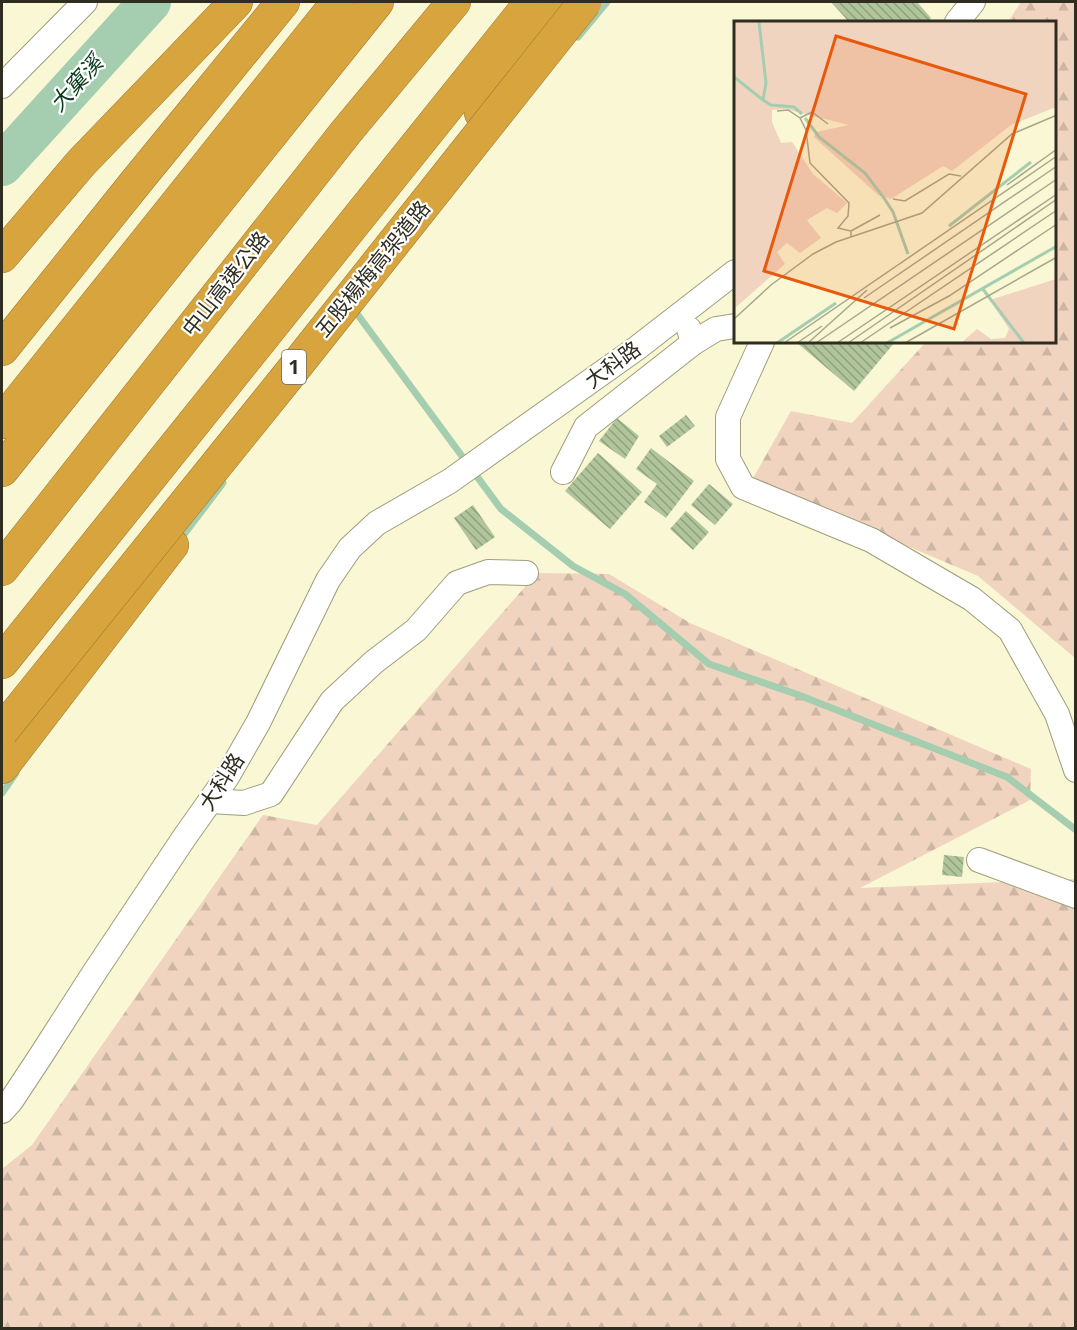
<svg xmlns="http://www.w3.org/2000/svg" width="1077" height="1330" font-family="'Open Sans','Noto Sans TC',sans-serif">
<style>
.forest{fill:url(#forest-firs)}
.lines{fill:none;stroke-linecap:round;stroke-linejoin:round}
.stream{stroke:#a5cdaf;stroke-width:7}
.river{stroke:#a5cdaf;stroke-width:42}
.building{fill:url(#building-back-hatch)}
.minor-casing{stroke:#9f9d7d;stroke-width:26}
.highway-casing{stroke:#9c7a33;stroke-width:34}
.minor{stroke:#fff;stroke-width:24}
.highway{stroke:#d8a43d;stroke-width:33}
.highway-bridge-casing{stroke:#9c7a33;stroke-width:34;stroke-linecap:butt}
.highway-bridge{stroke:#d8a43d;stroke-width:33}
.labels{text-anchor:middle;stroke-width:4.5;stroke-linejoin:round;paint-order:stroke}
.shield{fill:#fff;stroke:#6d6c63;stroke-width:1.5}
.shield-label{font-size:20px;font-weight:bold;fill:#2e2d20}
.street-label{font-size:21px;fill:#2e2d20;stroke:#fff}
.water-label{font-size:22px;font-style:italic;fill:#093a1d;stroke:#fff}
.inset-river{fill:none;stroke:#a5cdaf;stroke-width:3}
.inset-road{fill:none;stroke:#a8a68c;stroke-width:1.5}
.view{fill:#e8590c;fill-opacity:0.15;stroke:#e8590c;stroke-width:3}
.inset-edge{fill:none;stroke:#2e2d20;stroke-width:3}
</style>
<defs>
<pattern id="forest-firs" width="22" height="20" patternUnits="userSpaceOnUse" patternTransform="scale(1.5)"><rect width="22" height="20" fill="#f0d4c0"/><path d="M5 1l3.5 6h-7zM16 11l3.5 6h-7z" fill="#ceb6a5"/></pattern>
<pattern id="building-back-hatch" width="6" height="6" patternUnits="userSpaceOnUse" patternTransform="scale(1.5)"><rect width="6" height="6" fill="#b1c59c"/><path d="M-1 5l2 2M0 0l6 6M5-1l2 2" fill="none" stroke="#90a07f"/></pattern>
</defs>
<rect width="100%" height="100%" fill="#f9f7d4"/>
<g class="forest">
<polygon points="1021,2 1075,2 1075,658 978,576 752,480 791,411 852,423 926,342 1054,342 1054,22 1008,22"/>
<polygon points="537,573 609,574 690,623 1031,769 1030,800 860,888 1075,879 1075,1328 2,1328 2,1169 32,1145 263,815 317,825"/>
</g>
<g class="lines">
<g class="stream">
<polyline points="578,37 607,2"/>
<polyline points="352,314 355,311 501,509 573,566 625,594 709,664 796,694 1007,777 1076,830"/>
<polyline points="179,541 223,483"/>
<polyline points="2,793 16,773"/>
</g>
<polyline class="river" points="2,165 150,2"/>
</g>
<g class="building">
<polygon points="831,2 917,2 931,18 929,22 849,22"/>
<polygon points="796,342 895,342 854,391"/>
<polygon points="686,415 695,426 667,447 659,436"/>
<polygon points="617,418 639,436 625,459 599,441"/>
<polygon points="651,448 694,481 666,518 644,502 657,484 636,469"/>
<polygon points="598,453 642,492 610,529 565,491"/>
<polygon points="709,484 733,504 715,525 691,505"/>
<polygon points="473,505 495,537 476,550 454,518"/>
<polygon points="686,511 709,532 693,550 670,529"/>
<polygon points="944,855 964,857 962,877 942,875"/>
</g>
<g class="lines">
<defs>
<g id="minor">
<polyline points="957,22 973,2"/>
<polyline points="2,86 85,2"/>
<polyline points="689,329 693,343 716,329 735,326"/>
<polyline points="762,342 728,417 728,459 743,487 871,540 972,599 1010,630 1057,714 1076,770"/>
<polyline points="563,472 586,427 693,343"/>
<polyline points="210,801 244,803 271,794 332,701 374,662 416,630 457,583 488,572 526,573"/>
<polyline points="979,860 1076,896"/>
<polyline points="2,1111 11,1101 42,1054 94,973 184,838 227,777 258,723 328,580 350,548 377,523 450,481 637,348 735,272"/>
</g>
<g id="highway">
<polyline points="481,113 508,72 549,2"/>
<polyline points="2,256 81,163 236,2"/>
<polyline points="2,349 136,182 283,2"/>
<polyline points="2,422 338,2"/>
<polyline points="2,470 377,2"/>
<polyline points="2,569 346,132 454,2"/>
<polyline points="2,662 525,10"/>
<polyline points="2,767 172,545"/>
</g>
</defs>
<use href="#minor" class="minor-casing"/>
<use href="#highway" class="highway-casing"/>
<use href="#minor" class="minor"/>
<use href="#highway" class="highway"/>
<defs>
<polyline id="highway-bridge" points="2,731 292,371 585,2"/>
</defs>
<use href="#highway-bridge" class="highway-bridge-casing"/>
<use href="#highway-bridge" class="highway-bridge"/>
</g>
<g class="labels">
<rect class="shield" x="282" y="350" width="24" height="34" rx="4.5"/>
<g class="shield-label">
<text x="294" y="374">1</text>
</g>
<g class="street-label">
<text transform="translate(373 269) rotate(-51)" y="7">五股楊梅高架道路</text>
<text transform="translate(226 284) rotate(-52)" y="7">中山高速公路</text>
<text transform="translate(613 365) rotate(-36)" y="7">大科路</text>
<text transform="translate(222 782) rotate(-57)" y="7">大科路</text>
</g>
<g class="water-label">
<text transform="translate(76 83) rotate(-48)" y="8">大窠溪</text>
</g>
</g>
<g transform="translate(734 21)">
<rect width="322" height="322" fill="#f9f7d4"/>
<path d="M0 1H322V86L277 104 218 150 209 145 157 178 144 174 80 116 82 111 115 104 51 88 38 89V101L47 122 58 121 79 153 113 182 103 192 93 187 73 199 87 217 66 232 53 222 43 231 51 243 1 287ZM322 258V322H227L243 308 257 318 271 317 275 308 256 279Z" fill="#f0d4c0"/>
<path class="inset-river" d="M25 1 32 62 29 79 37 84 60 86 68 93M0 56 29 79M71 97 85 116 131 152 150 177 159 191 174 233M215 205 297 141M248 267 290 322M43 322 102 282M153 322 323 225"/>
<path class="inset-road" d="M43 90 54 89 66 97 72 109 76 142 115 182 114 195 104 207 117 210V216M66 97 78 91 94 103M273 164 323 128M159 178 171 180 215 153 227 155M117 210 146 194M130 277 323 145M0 298 37 264 79 233 102 221 188 192 278 113 323 94M156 307 215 275 323 203M50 322 323 135M63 322 88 305M74 322 133 269M82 322 323 158M103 322 323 173M114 322 323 178M126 322 323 189M171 322 323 236"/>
<path class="view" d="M102 15 292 73 220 308 30 250Z"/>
<rect width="322" height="322" class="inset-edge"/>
</g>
<rect width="1077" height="1330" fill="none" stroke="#2e2d20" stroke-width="6"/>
</svg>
